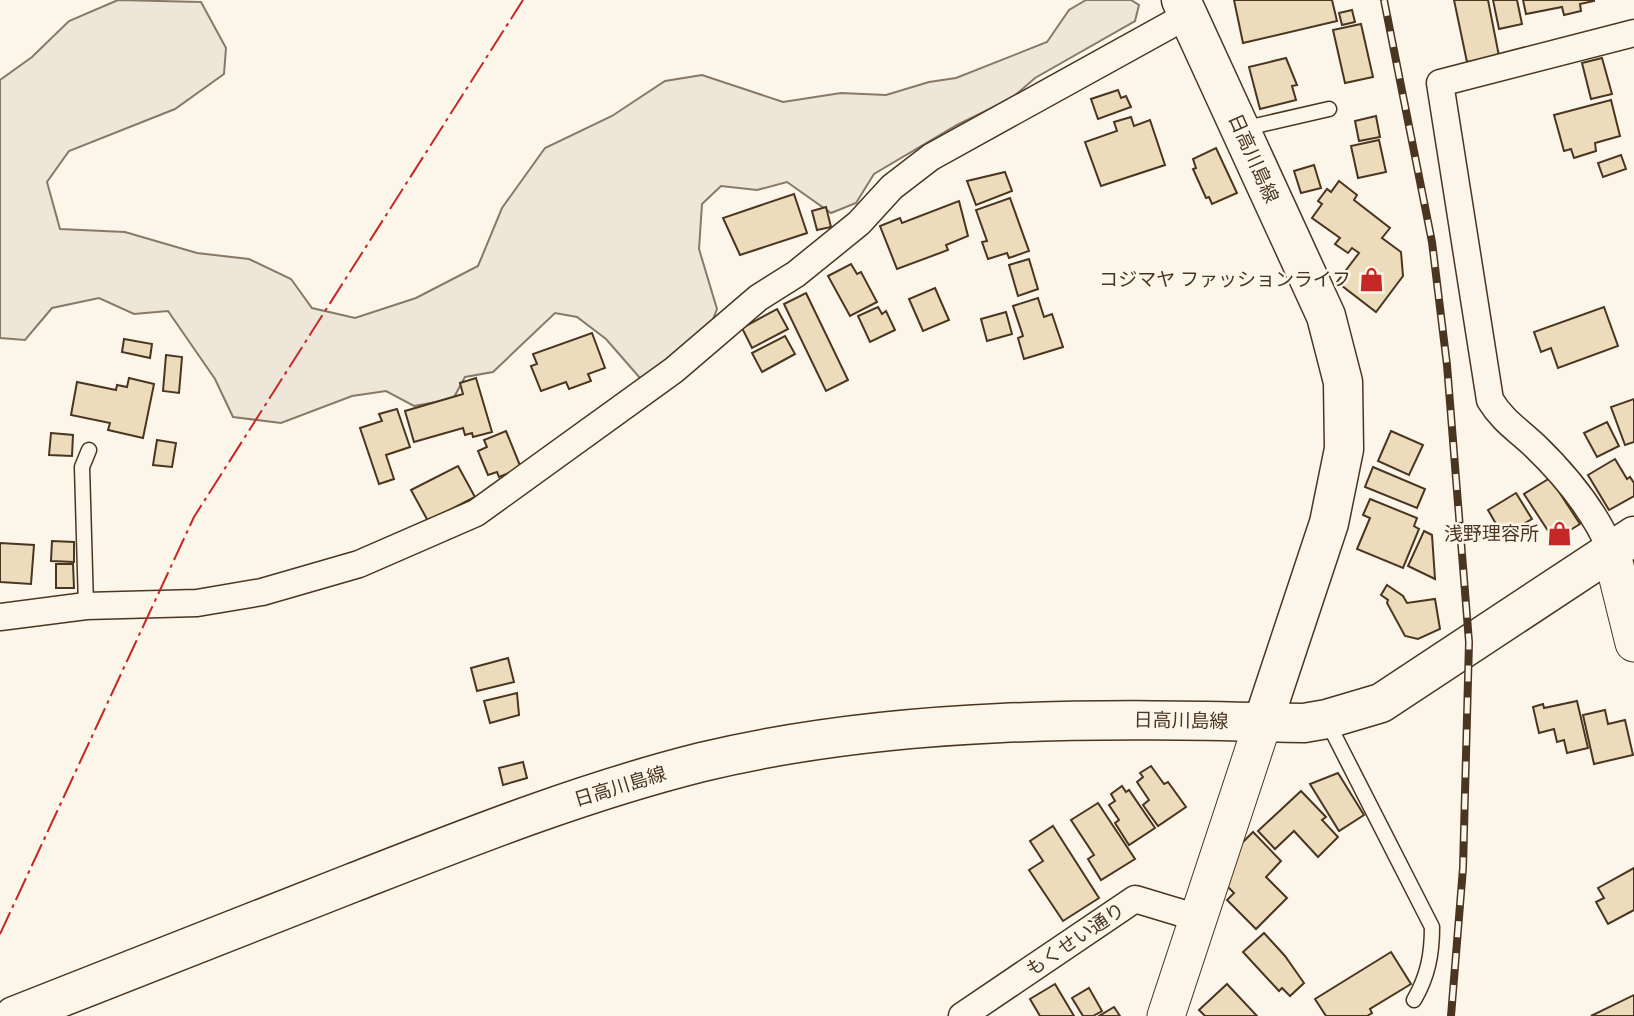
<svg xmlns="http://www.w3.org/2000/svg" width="1634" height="1016" font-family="'Times New Roman','Noto Sans JP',serif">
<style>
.green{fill:#ede6d9;stroke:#887966;stroke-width:2}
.building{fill:#ecdcbc;stroke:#4a3520;stroke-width:2}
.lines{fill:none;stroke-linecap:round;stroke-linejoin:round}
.lane-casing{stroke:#4a3520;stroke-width:17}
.street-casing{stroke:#4a3520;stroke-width:29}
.secondary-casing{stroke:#4a3520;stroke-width:39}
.primary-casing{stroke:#4a3520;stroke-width:41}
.lane{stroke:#fbf6e9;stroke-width:14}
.street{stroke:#fbf6e9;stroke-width:26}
.secondary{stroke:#fbf6e9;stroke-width:37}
.primary{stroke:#fbf6e9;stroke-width:38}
.rail-casing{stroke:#4a3520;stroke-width:8}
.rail{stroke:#fbf6e9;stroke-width:5;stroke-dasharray:16;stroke-linecap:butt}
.power{stroke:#c62828;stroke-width:2;stroke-dasharray:24 5 3.5 5;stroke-linecap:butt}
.labels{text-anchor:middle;stroke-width:5;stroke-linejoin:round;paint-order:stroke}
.street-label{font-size:19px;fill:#4a3520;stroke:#fbf6e9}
.poi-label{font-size:19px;fill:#4a3520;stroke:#fbf6e9;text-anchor:end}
</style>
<rect width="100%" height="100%" fill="#fbf6e9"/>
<polygon class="green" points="118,0 201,2 226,48 224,74 175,109 69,151 47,182 60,229 125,232 197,253 249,259 291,279 312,308 355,318 416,298 478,266 502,208 545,148 612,116 665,81 702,75 783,102 841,93 886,95 929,82 956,78 1047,42 1069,10 1086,0 1131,0 1139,5 1135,21 1035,78 1012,98 957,125 874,174 856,203 831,213 787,182 757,190 721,186 702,204 699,249 717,309 708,332 668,366 640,378 606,339 577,317 555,313 493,372 465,377 453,399 414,406 386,391 352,396 281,423 233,417 215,379 168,311 134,314 99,298 52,308 25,340 0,338 0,80 32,57 69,21"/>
<g class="building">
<polygon points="1234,0 1332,0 1337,21 1243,43"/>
<polygon points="1454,0 1488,0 1499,56 1467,62"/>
<polygon points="1493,0 1517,0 1522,24 1499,29"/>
<polygon points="1523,0 1594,0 1594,1 1580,4 1581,11 1564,15 1562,7 1526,14"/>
<polygon points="1352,10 1355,22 1342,25 1339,13"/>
<polygon points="1361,24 1373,77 1345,83 1333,30"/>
<polygon points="1286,58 1297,85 1292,86 1296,100 1260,109 1249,67"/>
<polygon points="1602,58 1612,94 1591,99 1582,63"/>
<polygon points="1118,90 1121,98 1126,96 1131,107 1098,119 1091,99"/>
<polygon points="1611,100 1620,136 1595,143 1596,151 1574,158 1571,149 1564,151 1554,115"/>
<polygon points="1376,116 1380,137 1359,141 1355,121"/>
<polygon points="1131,117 1134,126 1150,120 1165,165 1101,186 1085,142 1117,131 1114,122"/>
<polygon points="1379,140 1386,172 1358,178 1351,146"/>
<polygon points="1216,148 1237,193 1212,204 1209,197 1206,198 1193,169 1196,168 1193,159"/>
<polygon points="1621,155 1626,169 1603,177 1598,163"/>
<polygon points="1314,165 1321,188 1301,193 1294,171"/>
<polygon points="1005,172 1012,191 976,205 967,181"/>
<polygon points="1339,181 1357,195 1354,200 1390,228 1382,238 1401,252 1403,276 1376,312 1337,282 1359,253 1352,248 1348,253 1335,244 1340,238 1312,218 1322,204 1318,201 1327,189 1331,192"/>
<polygon points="794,194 807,233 740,255 723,218"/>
<polygon points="1010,198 1029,251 1009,258 1007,253 988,259 982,242 987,241 976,210"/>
<polygon points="959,201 968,236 946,245 948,250 897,269 880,226 900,218 902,223"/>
<polygon points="826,207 831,227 817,230 812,211"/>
<polygon points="1029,259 1038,289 1018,296 1009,265"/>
<polygon points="851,264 857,274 861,272 877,302 850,316 828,276"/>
<polygon points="935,288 949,320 923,331 909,299"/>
<polygon points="806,293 848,380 826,391 784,304"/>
<polygon points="1038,298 1044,317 1052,314 1063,347 1024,359 1018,338 1023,336 1013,306"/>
<polygon points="878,307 882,314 886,311 895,330 870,342 858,316"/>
<polygon points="1604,307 1618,346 1558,368 1551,348 1541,352 1534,332"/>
<polygon points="777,309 788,329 752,348 742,328"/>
<polygon points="1006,312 1012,334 987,341 981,319"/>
<polygon points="592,333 605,368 588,374 591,381 569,389 566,382 541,391 531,366 537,364 533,354"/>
<polygon points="785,336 795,354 762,372 752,353"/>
<polygon points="124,339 152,344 150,358 122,352"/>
<polygon points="166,355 182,357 179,393 163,391"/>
<polygon points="129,378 154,384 143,438 108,430 110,423 71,415 77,382 116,390 117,385 127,387"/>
<polygon points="476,378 492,432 473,437 472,433 465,435 463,428 414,442 405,411 463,394 460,383"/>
<polygon points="1634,399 1634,442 1625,445 1611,407"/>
<polygon points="397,409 410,447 386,455 394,479 379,484 360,428 382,421 379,414"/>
<polygon points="1607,422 1619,446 1597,457 1584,433"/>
<polygon points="506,431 521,468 499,477 497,472 488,475 478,451 487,447 484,440"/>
<polygon points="1391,431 1423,445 1409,475 1378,461"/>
<polygon points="51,433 73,435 72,456 49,455"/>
<polygon points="157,440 176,443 172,467 153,465"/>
<polygon points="1615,459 1627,479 1630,477 1634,483 1634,496 1609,510 1588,475"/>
<polygon points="458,466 475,497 428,521 411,490"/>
<polygon points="1373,467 1425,489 1417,508 1365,487"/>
<polygon points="1550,478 1580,524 1554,540 1524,494"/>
<polygon points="1516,493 1532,519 1503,536 1488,510"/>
<polygon points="1370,499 1417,518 1414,526 1419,529 1403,568 1357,549 1370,518 1363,515"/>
<polygon points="1424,531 1432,535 1435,579 1408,566"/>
<polygon points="52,541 74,542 74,562 51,561"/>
<polygon points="0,543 34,545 31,584 0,582"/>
<polygon points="56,564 73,564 74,588 56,588"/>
<polygon points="1387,585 1403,596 1407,603 1435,599 1440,629 1418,639 1405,636 1387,603 1388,600 1381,595"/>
<polygon points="508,658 514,682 477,691 471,668"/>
<polygon points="517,693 519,715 490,723 484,701"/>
<polygon points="1577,701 1588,748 1567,753 1564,740 1557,742 1554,729 1539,733 1533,707 1543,704 1544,708"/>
<polygon points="1605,710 1608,724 1625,720 1633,755 1594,764 1583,715"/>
<polygon points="523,762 527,778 503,785 499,768"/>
<polygon points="1151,766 1164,784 1168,782 1186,807 1158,826 1143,805 1149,800 1137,782 1143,777 1140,773"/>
<polygon points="1338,773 1364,815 1339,831 1310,784"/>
<polygon points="1122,786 1126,792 1129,790 1155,828 1129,845 1115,823 1119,820 1109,805 1115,801 1111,794"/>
<polygon points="1301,791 1326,817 1322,820 1338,837 1318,857 1294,831 1275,849 1258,831"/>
<polygon points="1098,803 1135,859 1101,880 1088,859 1094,855 1071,820"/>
<polygon points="1053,826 1099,898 1063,921 1029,870 1043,861 1030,841"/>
<polygon points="1253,832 1281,861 1266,877 1287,898 1256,929 1227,900 1234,893 1227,886 1237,848"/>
<polygon points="1634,868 1634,910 1608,924 1596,902 1604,898 1598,888"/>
<polygon points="1264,933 1285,956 1304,983 1290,996 1282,988 1279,991 1243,952"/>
<polygon points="1391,952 1411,984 1370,1009 1372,1013 1367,1016 1326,1016 1315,999"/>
<polygon points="1055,984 1074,1016 1040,1016 1030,999"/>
<polygon points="1227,984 1257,1016 1205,1016 1199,1010"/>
<polygon points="1089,988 1102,1011 1093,1016 1083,1016 1072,998"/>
<polygon points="1634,995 1634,1016 1591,1016"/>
<polygon points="1114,1007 1120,1016 1099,1016"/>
</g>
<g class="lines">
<defs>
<g id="lane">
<polyline points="1242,129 1329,109"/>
<polyline points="86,606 82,467 89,450"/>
<path d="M1327 721 1432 927C1432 954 1428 976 1414 1000"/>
</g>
<g id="street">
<path d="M1611 550C1595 512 1565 475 1535 446 1518 430 1502 420 1490 400L1440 83 1634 33"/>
<polyline points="0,617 86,606 197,603 262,592 359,564 476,513 674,370 758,298 796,274 859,223 892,187 931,157 1188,15"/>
<polyline points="962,1016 1135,899 1198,918"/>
</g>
<g id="secondary">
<polyline points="1611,550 1634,643"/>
<polyline points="1166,1016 1263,722"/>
</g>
<g id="primary">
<polyline points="1181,0 1326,316 1343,382 1344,449 1329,523 1263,722"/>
<path d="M14 1016C127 972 240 928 352 883 467 838 582 792 702 762 897 715 1105 718 1304 723L1327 719 1381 703 1634 536"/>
</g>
</defs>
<use href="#lane" class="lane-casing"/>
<use href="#street" class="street-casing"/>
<use href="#secondary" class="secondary-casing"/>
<use href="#primary" class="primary-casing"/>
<use href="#lane" class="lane"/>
<use href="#street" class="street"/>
<use href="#secondary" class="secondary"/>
<use href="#primary" class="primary"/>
<defs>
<polyline id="rail" points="1384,0 1432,242 1447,365 1469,642 1463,868 1451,1016"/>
</defs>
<use href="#rail" class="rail-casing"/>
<use href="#rail" class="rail"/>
<polyline class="power" points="0,934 194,517 523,0"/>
</g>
<defs>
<symbol id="shop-bare" viewBox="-9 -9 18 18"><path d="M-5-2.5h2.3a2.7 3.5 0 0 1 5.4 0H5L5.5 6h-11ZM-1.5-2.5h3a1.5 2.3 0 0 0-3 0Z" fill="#c62828" stroke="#fbf6e9" stroke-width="2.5" paint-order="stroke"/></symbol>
</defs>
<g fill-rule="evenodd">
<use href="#shop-bare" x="1354" y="262" width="35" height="35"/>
<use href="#shop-bare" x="1542" y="516" width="35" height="35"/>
</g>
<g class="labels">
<g class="street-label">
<text transform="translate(1254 158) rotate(66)" y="7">日高川島線</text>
<text transform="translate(1181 720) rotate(1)" y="7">日高川島線</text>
<text transform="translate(620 786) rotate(-17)" y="7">日高川島線</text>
<text transform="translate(1075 939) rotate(-34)" y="7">もくせい通り</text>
</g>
<g class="poi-label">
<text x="1351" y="286">コジマヤ ファッションライフ</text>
<text x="1539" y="540">浅野理容所</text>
</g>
</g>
</svg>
